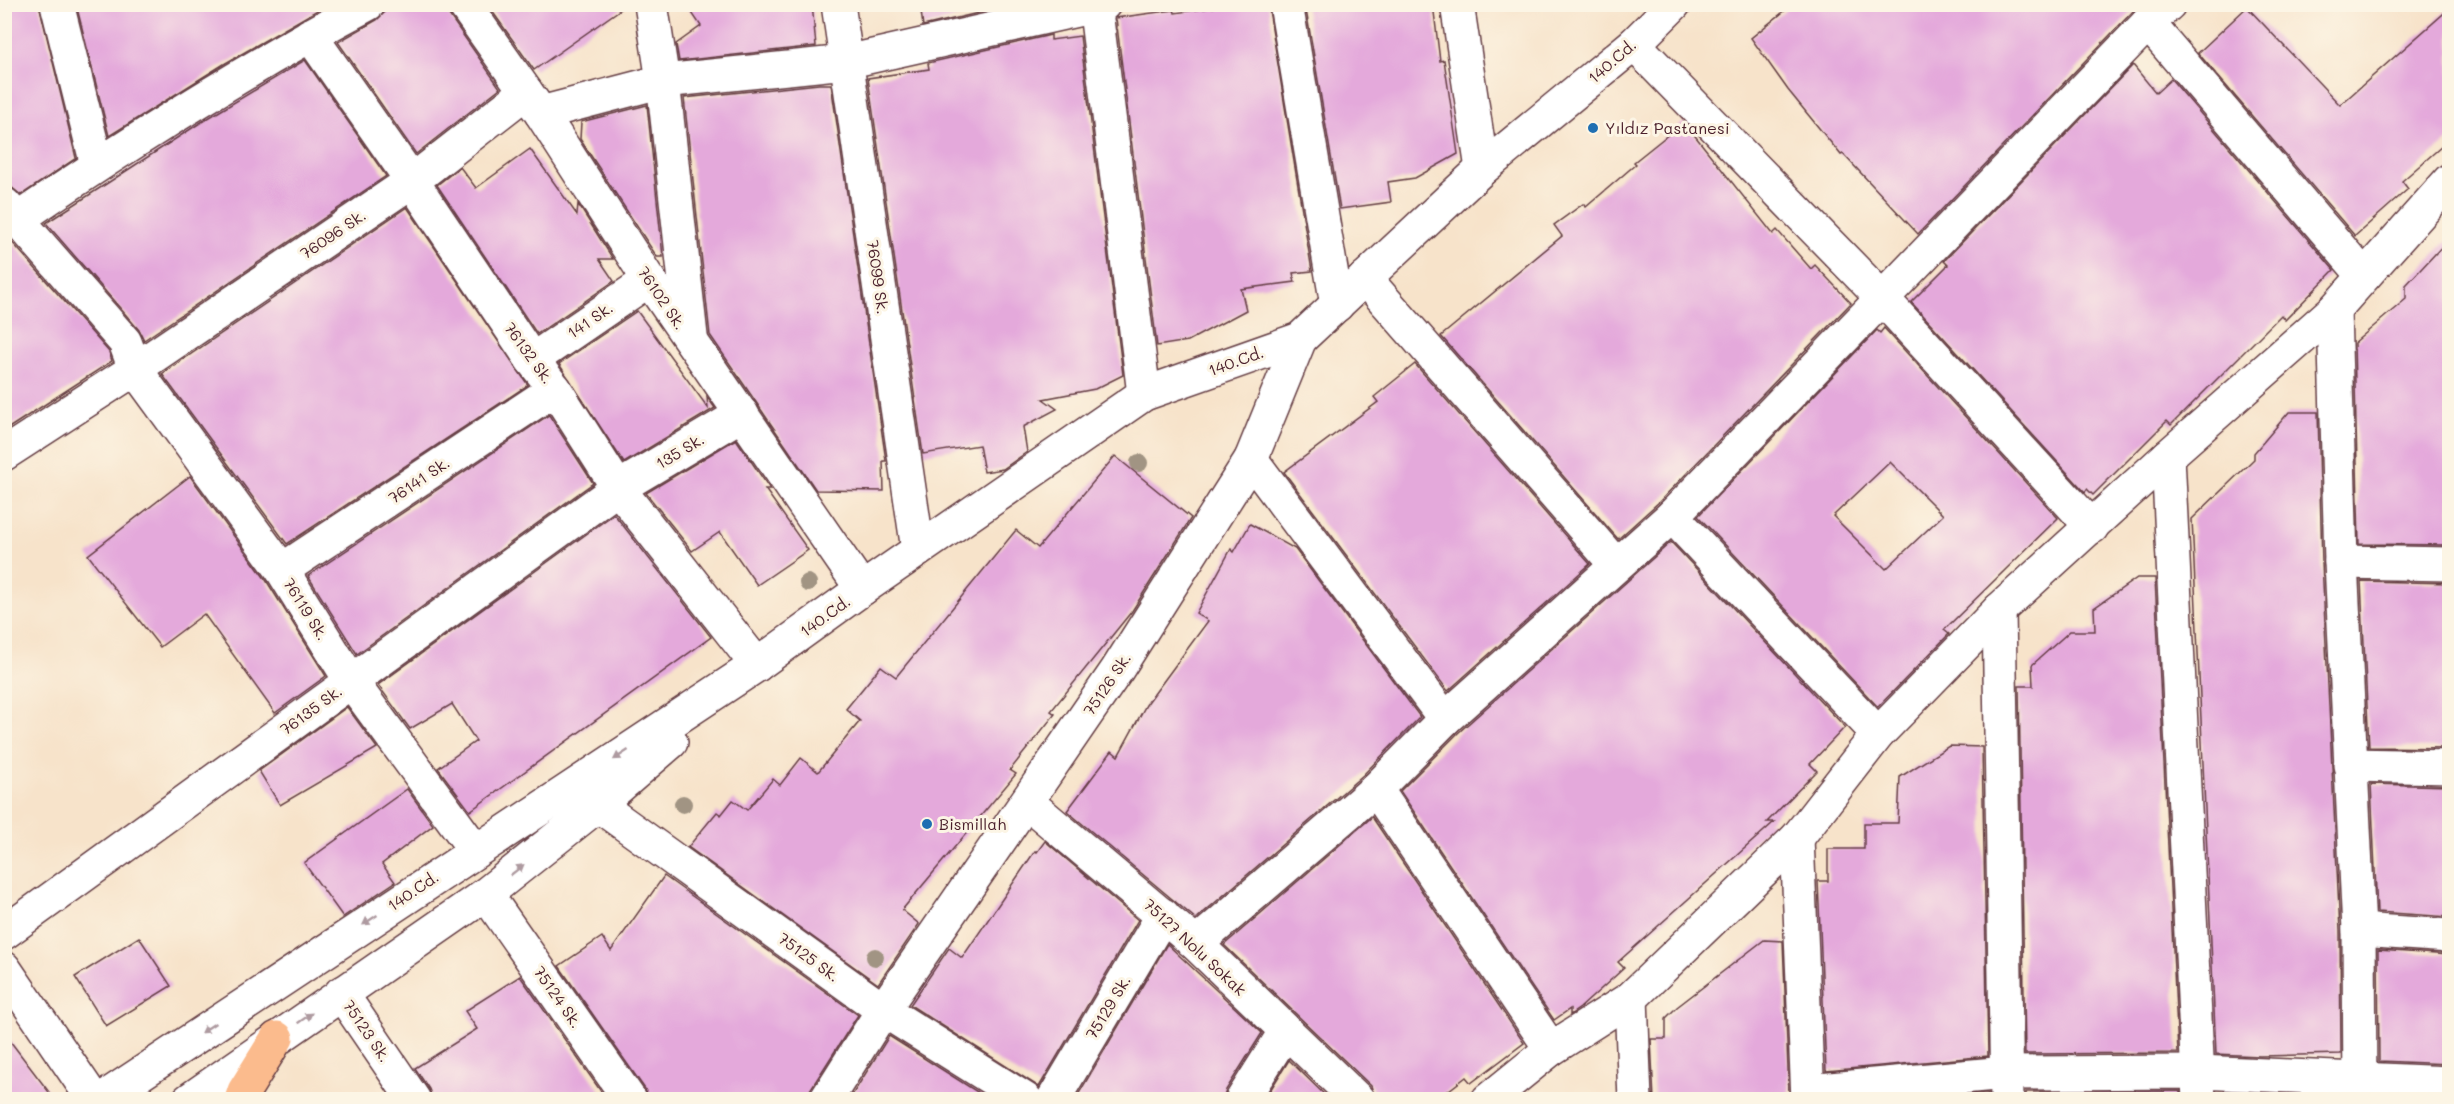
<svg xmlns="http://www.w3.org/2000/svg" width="2454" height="1104" font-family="Mali,sans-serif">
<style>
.building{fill:#e4a9db;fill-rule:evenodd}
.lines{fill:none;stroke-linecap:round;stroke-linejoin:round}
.minor-casing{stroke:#643c43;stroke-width:36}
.major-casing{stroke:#643c43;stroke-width:36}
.minor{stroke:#fff;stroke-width:33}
.major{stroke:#fbbb8d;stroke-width:33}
.tree{fill:#a19483}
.oneway{fill:#ae9aa0}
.poi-dot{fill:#1f6fb2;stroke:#fcf5e5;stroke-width:2}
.labels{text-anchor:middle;stroke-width:6;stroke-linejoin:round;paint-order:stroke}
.street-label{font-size:16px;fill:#4a1f2b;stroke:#fcf5e5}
.poi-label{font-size:16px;fill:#4a1f2b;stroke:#fcf5e5;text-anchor:start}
</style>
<rect width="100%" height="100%" fill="#fcf5e5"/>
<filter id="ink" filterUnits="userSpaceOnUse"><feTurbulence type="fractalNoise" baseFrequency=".0167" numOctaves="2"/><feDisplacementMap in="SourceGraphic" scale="12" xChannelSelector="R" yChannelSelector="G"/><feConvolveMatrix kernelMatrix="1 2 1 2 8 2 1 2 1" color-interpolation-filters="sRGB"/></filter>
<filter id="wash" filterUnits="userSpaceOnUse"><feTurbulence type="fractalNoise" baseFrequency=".008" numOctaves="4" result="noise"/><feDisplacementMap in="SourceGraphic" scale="24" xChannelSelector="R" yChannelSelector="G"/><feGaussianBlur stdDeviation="1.35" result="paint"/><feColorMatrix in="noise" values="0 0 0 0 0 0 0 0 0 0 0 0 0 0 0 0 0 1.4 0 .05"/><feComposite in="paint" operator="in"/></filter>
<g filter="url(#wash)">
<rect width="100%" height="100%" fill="#f7e3ca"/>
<g id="blocks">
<g class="building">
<polygon points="4,4 39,4 76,158 21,195 11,187 4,186"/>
<polygon points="76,4 328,4 224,64 109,136"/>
<polygon points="387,4 445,4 449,15 500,88 416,154 338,42 377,20 384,13"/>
<polygon points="487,4 628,4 534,70"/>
<polygon points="686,4 812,4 816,46 679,61 676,44 701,26"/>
<polygon points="920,4 1016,4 923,26"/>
<polygon points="1238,4 1268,4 1312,271 1293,273 1295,282 1241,289 1246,310 1188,341 1157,346 1116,18 1174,10 1175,13"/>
<polygon points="1305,4 1433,4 1440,61 1444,60 1458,154 1415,178 1388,182 1391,202 1340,209"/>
<polygon points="2090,4 2140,4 1918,234 1843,154 1841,155 1788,90 1751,38 1792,5"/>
<polygon points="2247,7 2340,105 2450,8 2450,139 2402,181 2408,189 2355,236 2198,53"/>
<polygon points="1051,35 1051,40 1080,36 1123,375 1095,389 1043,399 1057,409 1023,427 1027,452 1003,469 984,472 979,445 923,454 868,78 929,69 928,63"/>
<polygon points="305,60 386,176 144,340 139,330 46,223 200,123"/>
<polygon points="2133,65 2156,93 2171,79 2334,270 2285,320 2281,315 2171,425 2167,421 2093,495 2087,489 2085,492 1911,302 1948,265 1944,261"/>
<polygon points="819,84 831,84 886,461 883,461 884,491 816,490 710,335 684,98"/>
<polygon points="647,105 663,257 657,257 580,139 581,122"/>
<polygon points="1684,122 1773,234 1777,230 1811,269 1815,265 1851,303 1659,502 1618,539 1441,336 1562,236 1554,225 1583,204 1586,207 1636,164 1634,162"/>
<polygon points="530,149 577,215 578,204 613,259 599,259 614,281 537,334 437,185 460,167 476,188"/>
<polygon points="407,207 528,385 287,544 162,374"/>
<polygon points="4,233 109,352 112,361 4,431"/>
<polygon points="2450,238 2450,545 2359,544 2354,343 2406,299 2406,285"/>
<polygon points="637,311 708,408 707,397 715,408 624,463 559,364"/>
<path d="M1884 328 2058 518 1944 630 1949 634 1878 707 1698 516 1877 330 1880 333ZM1890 462 1943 515 1886 569 1833 516Z"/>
<polygon points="1415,364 1590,564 1448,691 1284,472 1378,402 1374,397"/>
<polygon points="2289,412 2318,412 2322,563 2340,931 2341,1054 2260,1056 2216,1054 2192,519 2254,459 2254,453"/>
<polygon points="549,415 593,483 357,654 308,576"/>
<polygon points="736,439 770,489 765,489 808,550 757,585 720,532 692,551 646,493"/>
<polygon points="1115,456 1191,518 1132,611 1051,711 1055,714 1010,770 1016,774 902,910 919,924 878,984 688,847 717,812 721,815 733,800 747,810 773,779 780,785 801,758 818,772 860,721 846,709 881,666 896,677 1016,530 1038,548"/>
<polygon points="190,476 266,580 326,676 275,713 204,614 160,647 88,555"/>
<polygon points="614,514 711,637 470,811 438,768 476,741 452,704 410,729 378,685"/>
<polygon points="1250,524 1295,549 1420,717 1363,775 1196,919 1067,811 1112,751 1118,756 1146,705 1208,621 1196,613 1231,549 1234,552"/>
<polygon points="1671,542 1845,727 1810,764 1817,771 1767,822 1774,822 1618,962 1624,968 1580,1008 1570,1015 1570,1009 1554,1020 1400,791 1458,733"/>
<polygon points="2137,578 2155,578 2178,1053 2025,1054 2019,686 2033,686 2032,665 2070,631 2095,631 2094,608"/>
<polygon points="2361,581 2450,583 2450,748 2369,747"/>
<polygon points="347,707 377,748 280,805 259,771"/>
<polygon points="1949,746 1982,747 1988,1056 1826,1071 1818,881 1828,881 1828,849 1864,849 1864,823 1898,823 1900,777"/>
<polygon points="2371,784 2450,786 2450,917 2377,912"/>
<polygon points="407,789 433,825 382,864 395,882 343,917 304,863"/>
<polygon points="1372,817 1524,1043 1471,1083 1466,1077 1436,1100 1376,1100 1371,1086 1224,945"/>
<polygon points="1045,841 1138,920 1039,1087 910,1005 949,948 962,958 1035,851 1037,852"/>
<polygon points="664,876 858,1015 810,1090 807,1100 649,1100 645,1089 559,966 602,937 611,951"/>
<polygon points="139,937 171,986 106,1026 75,977"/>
<polygon points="1764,940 1783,941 1789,1095 1759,1094 1759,1100 1654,1100 1651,1039 1666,1039 1666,1018 1677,1007"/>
<polygon points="1167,944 1262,1033 1226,1090 1223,1100 1075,1100"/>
<polygon points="2378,950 2450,955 2450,1064 2379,1061"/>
<polygon points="520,976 607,1100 433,1100 429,1089 415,1068 477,1029 465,1011"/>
<polygon points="4,1033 55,1100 4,1100"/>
<polygon points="889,1036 990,1100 849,1100"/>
<polygon points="1289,1060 1330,1100 1264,1100"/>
<polygon points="2180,1091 2180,1100 2026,1100 2026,1092"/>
<polygon points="1988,1093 1988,1100 1922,1100"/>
</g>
</g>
</g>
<g filter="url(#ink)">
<use href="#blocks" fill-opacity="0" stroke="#643c43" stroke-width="1.5"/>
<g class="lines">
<defs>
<g id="minor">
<polyline points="57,4 97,165"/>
<polyline points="464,4 541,113 649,280 862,589"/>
<polyline points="651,4 663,81 691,336"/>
<polyline points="838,4 918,550"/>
<polyline points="1095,4 1144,394"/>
<polyline points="1286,4 1337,305"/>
<polyline points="1457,4 1482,169"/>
<polyline points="2148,23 2364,276"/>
<polyline points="310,35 412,181 532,360 555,389 618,488 757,665"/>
<polyline points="1634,44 1883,299 2092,527"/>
<polyline points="541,113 663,81 846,62 1104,4"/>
<polyline points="4,204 125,342 135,369 282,570 351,681 475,850"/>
<path d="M18 219C131 142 247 68 368 4"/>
<polyline points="1365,278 1616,565"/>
<polyline points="2334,310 2341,562 2359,930 2360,1100"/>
<polyline points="532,360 649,280"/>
<polyline points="4,454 135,369 412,181 526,92"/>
<polyline points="2168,456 2199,1100"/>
<polyline points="1251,459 1445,719"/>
<polyline points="1672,516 1878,734"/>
<polyline points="2341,562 2450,564"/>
<polyline points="282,570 555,389"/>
<polyline points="1999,610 2007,1100"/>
<polyline points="2350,765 2450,767"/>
<polyline points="1376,789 1551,1049"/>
<polyline points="1027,802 1196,944 1358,1100"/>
<polyline points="598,805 883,1010 1026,1100"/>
<polyline points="1797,838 1808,1100"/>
<polyline points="486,894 630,1100"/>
<polyline points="2359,930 2450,936"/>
<polyline points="4,933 618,488 742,414"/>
<polyline points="1196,944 1376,789 1445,719 1672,516 2148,23 2169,4"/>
<polyline points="4,968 94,1100"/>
<polyline points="341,993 414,1100"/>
<polyline points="1631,998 1635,1100"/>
<polyline points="1808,1091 2006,1073 2198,1072 2450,1083"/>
<polyline points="101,1100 757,665 862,589 1144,394 1300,339 1482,169 1634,44 1674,4"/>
<polyline points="189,1100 486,894 598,805 671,742"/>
<polyline points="826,1100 883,1010 1117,670 1251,459 1300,339"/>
<polyline points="1053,1100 1163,915"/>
<polyline points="1242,1100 1285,1032"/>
<polyline points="1488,1100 1551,1049 1631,998 1797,838 1878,734 1999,610 2168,456 2334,310 2450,180"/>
</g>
<polyline id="major" points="241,1100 244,1091 277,1038"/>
</defs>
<use href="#minor" class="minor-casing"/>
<use href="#major" class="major-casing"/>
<use href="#minor" class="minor"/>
<use href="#major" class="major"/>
</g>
<g class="tree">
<circle cx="1139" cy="463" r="9"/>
<circle cx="808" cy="583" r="9"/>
<circle cx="683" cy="804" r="9"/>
<circle cx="875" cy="957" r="9"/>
</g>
<defs><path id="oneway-solid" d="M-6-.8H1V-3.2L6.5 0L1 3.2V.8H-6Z" transform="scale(1.5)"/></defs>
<g class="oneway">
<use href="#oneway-solid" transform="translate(621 755) rotate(147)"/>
<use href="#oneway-solid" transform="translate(517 870) rotate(-38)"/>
<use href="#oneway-solid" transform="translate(370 920) rotate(146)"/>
<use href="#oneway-solid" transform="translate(305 1018) rotate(-35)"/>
<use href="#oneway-solid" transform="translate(208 1028) rotate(146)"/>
</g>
</g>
<g class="poi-dot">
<circle cx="1593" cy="128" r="6"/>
<circle cx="927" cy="824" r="6"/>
</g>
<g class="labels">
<g class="street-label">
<text transform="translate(1612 61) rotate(-41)" y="6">140.Cd.</text>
<text transform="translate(333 234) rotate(-34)" y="6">76096 Sk.</text>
<text transform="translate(878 277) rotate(82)" y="6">76099 Sk.</text>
<text transform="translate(662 298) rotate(56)" y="6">76102 Sk.</text>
<text transform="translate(590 320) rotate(-34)" y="6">141 Sk.</text>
<text transform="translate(529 353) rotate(54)" y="6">76132 Sk.</text>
<text transform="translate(1236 361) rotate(-20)" y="6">140.Cd.</text>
<text transform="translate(680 451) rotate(-31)" y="6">135 Sk.</text>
<text transform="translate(419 480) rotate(-34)" y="6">76141 Sk.</text>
<text transform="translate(306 609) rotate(58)" y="6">76119 Sk.</text>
<text transform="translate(825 616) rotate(-36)" y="6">140.Cd.</text>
<text transform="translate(1107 684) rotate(-56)" y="6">75126 Sk.</text>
<text transform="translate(311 710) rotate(-36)" y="6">76135 Sk.</text>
<text transform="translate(413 891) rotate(-34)" y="6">140.Cd.</text>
<text transform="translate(1195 947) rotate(43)" y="6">75127 Nolu Sokak</text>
<text transform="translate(809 957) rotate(36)" y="6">75125 Sk.</text>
<text transform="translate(558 997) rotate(55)" y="6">75124 Sk.</text>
<text transform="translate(1108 1007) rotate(-59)" y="6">75129 Sk.</text>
<text transform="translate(367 1031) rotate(56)" y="6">75123 Sk.</text>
</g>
<g class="poi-label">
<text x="1605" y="134">Yıldız Pastanesi</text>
<text x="939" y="830">Bismillah</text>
</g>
</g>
<rect width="2454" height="1104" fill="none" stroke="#fcf5e5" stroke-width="24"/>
</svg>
